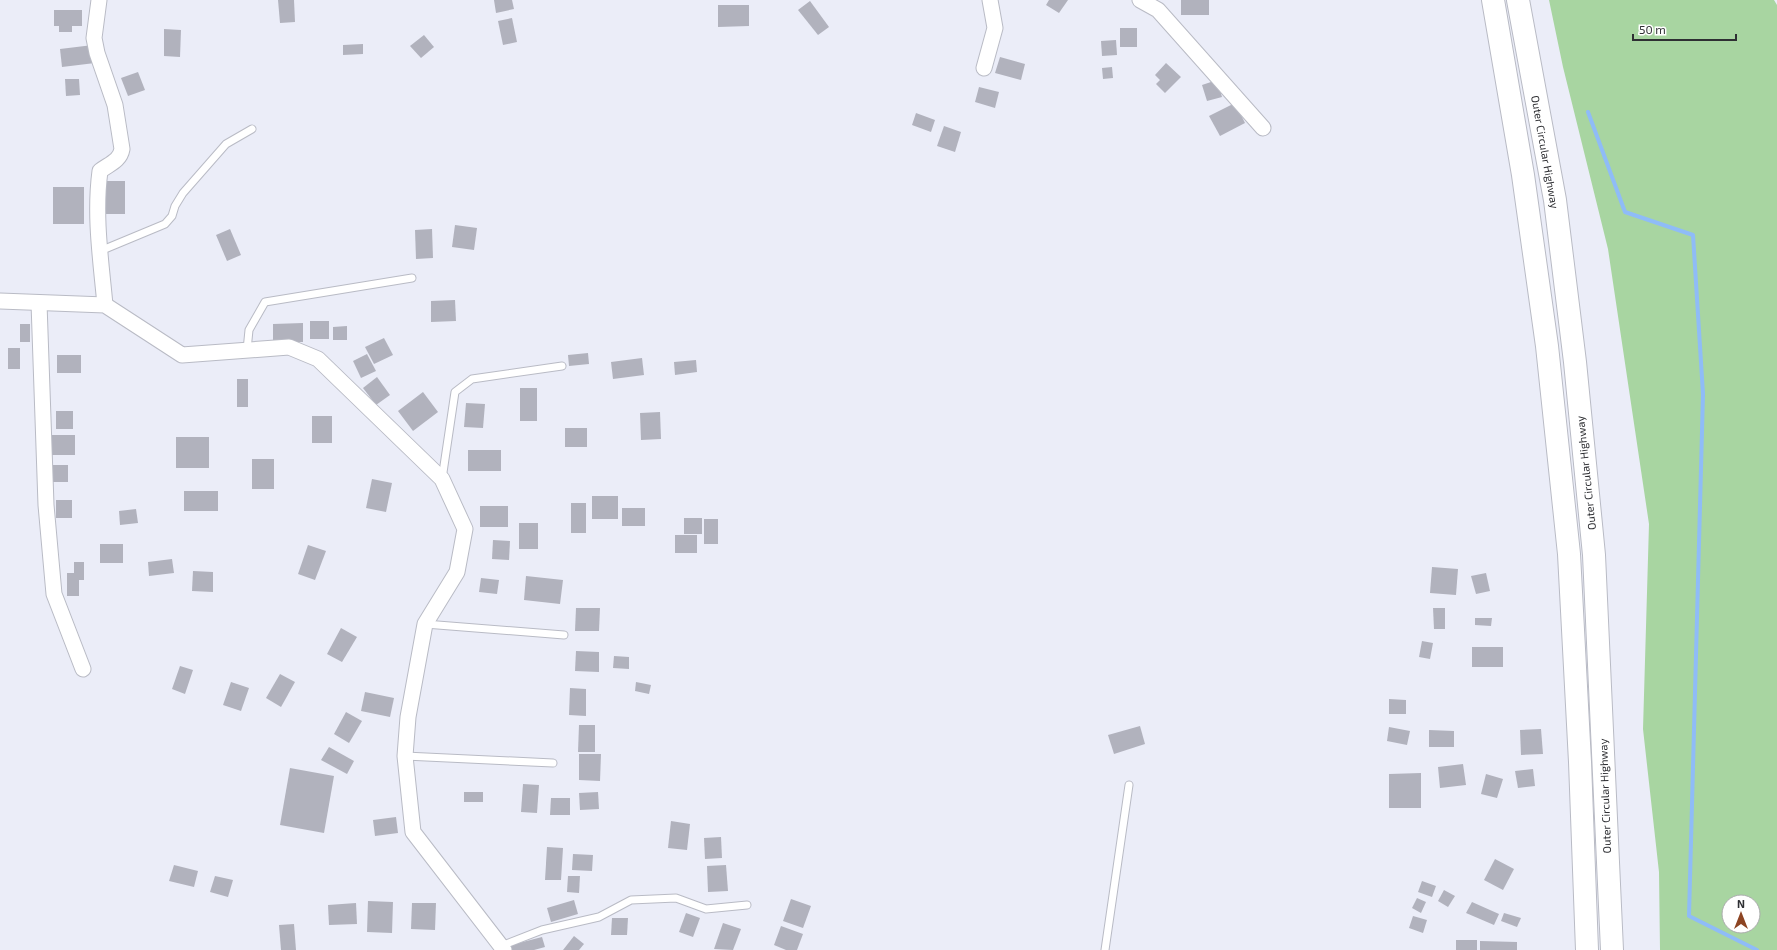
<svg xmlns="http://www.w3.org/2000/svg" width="1777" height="950" font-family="'Exo 2',sans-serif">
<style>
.green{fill:#a8d5a1;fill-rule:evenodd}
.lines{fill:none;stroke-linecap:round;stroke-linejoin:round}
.stream{stroke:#8fbcf7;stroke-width:4}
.building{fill:#b1b2bd}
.service-casing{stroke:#b9bbc5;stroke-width:9}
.minor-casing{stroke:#b9bbc5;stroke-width:17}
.motorway-casing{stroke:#b9bbc5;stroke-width:24}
.service{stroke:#fff;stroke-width:7}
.minor{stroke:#fff;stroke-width:15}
.motorway{stroke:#fff;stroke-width:22}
.labels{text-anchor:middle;stroke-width:3.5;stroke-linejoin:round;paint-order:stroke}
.street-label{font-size:11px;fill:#2e2f33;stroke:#fff}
</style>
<rect width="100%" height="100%" fill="#ebedf8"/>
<path class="green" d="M1549 0H1774L1777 5V950H1660L1659 872 1643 729 1649 524 1608 249 1563 67ZM1729 902H1753V926H1729Z"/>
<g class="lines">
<polyline class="stream" points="1588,112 1625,212 1693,235 1703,394 1689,916 1757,950"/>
</g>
<g class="building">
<polygon points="278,0 294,0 295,22 280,23"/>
<polygon points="494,0 512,0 514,9 496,13"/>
<polygon points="1049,0 1068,0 1059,13 1046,5"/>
<rect x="1181" y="0" width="28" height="15"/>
<polygon points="810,1 829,27 818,35 798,10"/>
<polygon points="718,5 749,5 749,26 718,27"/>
<polygon points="54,10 82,10 82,26 72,26 72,32 59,32 59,26 54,26"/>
<polygon points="512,18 517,42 503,45 498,21"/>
<rect x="1120" y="28" width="17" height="19"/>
<polygon points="164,29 181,30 180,57 164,56"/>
<polygon points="424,35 434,47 421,58 410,46"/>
<polygon points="1116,40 1117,55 1102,56 1101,41"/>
<polygon points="363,44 363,54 343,55 343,45"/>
<polygon points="93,45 95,63 62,67 60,49"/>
<polygon points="1000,57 1025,64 1021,80 995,73"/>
<polygon points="1166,63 1181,77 1165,93 1156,84 1160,80 1155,75"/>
<polygon points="1112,67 1113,78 1103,79 1102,68"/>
<polygon points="138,72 145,90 128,96 121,78"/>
<polygon points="65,79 79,79 80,95 66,96"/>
<polygon points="1217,80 1222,97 1207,101 1202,85"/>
<polygon points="979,87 999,92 995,108 975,102"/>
<polygon points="1235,103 1245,123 1220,136 1209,116"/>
<polygon points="916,113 935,120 931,132 912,125"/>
<polygon points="944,126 961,132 955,152 937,146"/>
<rect x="106" y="181" width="19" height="33"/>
<rect x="53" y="187" width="31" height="37"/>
<polygon points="455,225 477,228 474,250 452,247"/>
<polygon points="230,229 241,255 227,261 216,235"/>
<polygon points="432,229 433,258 416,259 415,230"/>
<polygon points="455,300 456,321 431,322 431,301"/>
<rect x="310" y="321" width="19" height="18"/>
<polygon points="303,323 303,342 273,342 273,324"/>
<rect x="20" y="324" width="10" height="18"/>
<polygon points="347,326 347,340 333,340 333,327"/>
<polygon points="384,338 393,355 374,364 365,347"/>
<rect x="8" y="348" width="12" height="21"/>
<polygon points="588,353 589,364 569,366 568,355"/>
<polygon points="367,354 376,371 361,378 353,361"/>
<rect x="57" y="355" width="24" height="18"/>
<polygon points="642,358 644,375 613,379 611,362"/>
<polygon points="696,360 697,372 675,375 674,362"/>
<polygon points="377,377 390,395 376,405 363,388"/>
<rect x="237" y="379" width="11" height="28"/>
<rect x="520" y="388" width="17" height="33"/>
<polygon points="423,392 438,412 413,431 398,411"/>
<polygon points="466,403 485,404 483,428 464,427"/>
<rect x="56" y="411" width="17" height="18"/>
<polygon points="660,412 661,439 641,440 640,413"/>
<rect x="312" y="416" width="20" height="27"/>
<rect x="565" y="428" width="22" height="19"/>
<rect x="52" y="435" width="23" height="20"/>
<rect x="176" y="437" width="33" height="31"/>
<rect x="468" y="450" width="33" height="21"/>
<rect x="252" y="459" width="22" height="30"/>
<rect x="53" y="465" width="15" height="17"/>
<polygon points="372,479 392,483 386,512 366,508"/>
<rect x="184" y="491" width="34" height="20"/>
<rect x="592" y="496" width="26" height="23"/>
<rect x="56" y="500" width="16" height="18"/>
<rect x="571" y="503" width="15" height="30"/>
<rect x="480" y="506" width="28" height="21"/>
<rect x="622" y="508" width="23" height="18"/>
<polygon points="136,509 138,523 120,525 119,511"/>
<rect x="684" y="518" width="18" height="16"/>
<rect x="704" y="519" width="14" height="25"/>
<rect x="519" y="523" width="19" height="26"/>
<rect x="675" y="535" width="22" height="18"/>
<polygon points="493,540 510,541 509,560 492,559"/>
<rect x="100" y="544" width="23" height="19"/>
<polygon points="308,545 326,551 315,580 298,574"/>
<polygon points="172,559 174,573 149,576 148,562"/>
<polygon points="74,562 84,562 84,580 79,580 79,596 67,596 67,573 74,573"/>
<polygon points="1432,567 1458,569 1456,595 1430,593"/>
<polygon points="193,571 213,572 213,592 192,591"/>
<polygon points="1486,573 1490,591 1476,594 1471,576"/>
<polygon points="526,576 563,580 560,604 524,600"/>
<polygon points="481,578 499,580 497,594 479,592"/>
<polygon points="576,608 600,608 599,631 575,631"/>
<polygon points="1433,608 1445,608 1445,629 1434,629"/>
<polygon points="1475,618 1492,618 1491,626 1475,625"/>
<polygon points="341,628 357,637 342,662 327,654"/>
<polygon points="1422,641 1433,643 1430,659 1419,657"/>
<rect x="1472" y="647" width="31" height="20"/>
<polygon points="576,651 599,652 599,672 575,671"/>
<polygon points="614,656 629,657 629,669 613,668"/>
<polygon points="180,666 193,670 185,694 172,689"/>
<polygon points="280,674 295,682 281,707 266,698"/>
<polygon points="231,682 249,688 241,711 223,705"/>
<polygon points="636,682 651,685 649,694 635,691"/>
<polygon points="570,688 586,689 586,716 569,715"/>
<polygon points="365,692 394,698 390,717 361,711"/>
<polygon points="1389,699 1406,700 1406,714 1389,714"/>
<polygon points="346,712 362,721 349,743 334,734"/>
<polygon points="579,725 595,725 595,752 578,752"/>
<polygon points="1140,726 1145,744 1114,754 1108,735"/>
<polygon points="1389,727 1410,731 1407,745 1387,741"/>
<polygon points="1541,729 1543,754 1521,755 1520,730"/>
<polygon points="1429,730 1454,731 1454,747 1429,747"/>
<polygon points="329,747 354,761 347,774 321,760"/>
<polygon points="579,754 601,754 600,781 579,780"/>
<polygon points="1463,764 1466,785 1440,788 1438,767"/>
<polygon points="290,768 334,776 324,833 280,825"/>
<polygon points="1533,769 1535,786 1518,788 1515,771"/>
<polygon points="1421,773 1421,808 1389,808 1389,774"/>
<polygon points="1486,774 1503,779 1497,798 1481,794"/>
<polygon points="523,784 539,785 537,813 521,812"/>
<rect x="464" y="792" width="19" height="10"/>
<polygon points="598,792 599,809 580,810 579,793"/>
<polygon points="551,798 570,798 570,815 550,815"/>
<polygon points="396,817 398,833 375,836 373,820"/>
<polygon points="671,821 690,824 687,850 668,848"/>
<polygon points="721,837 722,858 705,859 704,838"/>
<polygon points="547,847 563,848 561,880 545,880"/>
<polygon points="573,854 593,855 592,871 572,870"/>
<polygon points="1495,859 1514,869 1503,890 1484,880"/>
<polygon points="174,865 198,871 194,887 169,881"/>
<polygon points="726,865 728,891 708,892 707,866"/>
<polygon points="215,876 233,880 228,897 210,892"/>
<polygon points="568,876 580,876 579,893 567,892"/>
<polygon points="1422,881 1436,886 1432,897 1418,892"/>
<polygon points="1444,890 1455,896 1448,907 1438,901"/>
<polygon points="1417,898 1426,902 1421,913 1412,908"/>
<polygon points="791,899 811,906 803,928 783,921"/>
<polygon points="574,900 578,914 551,922 547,908"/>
<polygon points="368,901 393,902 392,933 367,932"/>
<polygon points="1472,902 1499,914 1494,925 1466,913"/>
<polygon points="356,903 357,924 329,925 328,905"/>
<polygon points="412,903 436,903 435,930 411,929"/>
<polygon points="686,913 700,918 693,937 679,932"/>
<polygon points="1504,913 1521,918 1517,927 1501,921"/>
<polygon points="1413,916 1427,920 1423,933 1409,928"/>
<polygon points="612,918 628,918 627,935 611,935"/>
<polygon points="723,923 741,929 733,950 714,949"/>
<polygon points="294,924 296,950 281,950 279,925"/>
<polygon points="781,926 803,934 797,950 786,950 774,945"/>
<polygon points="574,936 584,944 579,950 563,950"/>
<polygon points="542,937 545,947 534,950 512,950 511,945"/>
<rect x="1456" y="940" width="21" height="10"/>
<polygon points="1480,941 1517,942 1517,950 1480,950"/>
</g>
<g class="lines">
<defs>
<g id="service">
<polyline points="100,251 165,224 172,216 175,206 183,193 226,144 252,129"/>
<polyline points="247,350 249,330 265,302 412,278"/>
<polyline points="442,479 455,392 472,379 562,366"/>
<polyline points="425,624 564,635"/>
<polyline points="405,756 553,763"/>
<polyline points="501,946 542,930 599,917 631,900 676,898 706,909 747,905"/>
<polyline points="1105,950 1129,785"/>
</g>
<g id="minor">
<path d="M99 0 94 38 97 53 115 105 122 149C120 161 109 164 100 171 94 216 101 261 105 305"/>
<polyline points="1140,0 1158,10 1263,128"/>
<polyline points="984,68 995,28 990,0"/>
<polyline points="0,301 105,305 182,355 289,347 318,359 442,479 465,529 457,572 425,624 408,717 405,756 413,832 504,950"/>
<polyline points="39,303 46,505 54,594 83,669"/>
</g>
<g id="motorway">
<polyline points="1493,0 1523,175 1547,346 1569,554 1580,762 1587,950"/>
<polyline points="1518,0 1555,200 1575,362 1594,555 1612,950"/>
</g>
</defs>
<use href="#service" class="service-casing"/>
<use href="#minor" class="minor-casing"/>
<use href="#motorway" class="motorway-casing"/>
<use href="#service" class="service"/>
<use href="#minor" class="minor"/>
<use href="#motorway" class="motorway"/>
</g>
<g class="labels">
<g class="street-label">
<text transform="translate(1545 152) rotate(80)" y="4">Outer Circular Highway</text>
<text transform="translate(1586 473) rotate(-96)" y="4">Outer Circular Highway</text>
<text transform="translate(1605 796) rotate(-92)" y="4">Outer Circular Highway</text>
</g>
</g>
<g transform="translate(1741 914)"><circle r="19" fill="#ffffff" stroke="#abacad"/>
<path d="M0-3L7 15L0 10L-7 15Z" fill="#8d4523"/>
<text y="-6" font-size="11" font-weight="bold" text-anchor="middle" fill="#2e2f33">N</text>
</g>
<path d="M1633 34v6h103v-6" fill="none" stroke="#2e2f33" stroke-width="2"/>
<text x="1639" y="34" font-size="12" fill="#2e2f33" stroke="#ffffff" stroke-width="3" paint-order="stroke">50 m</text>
</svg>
